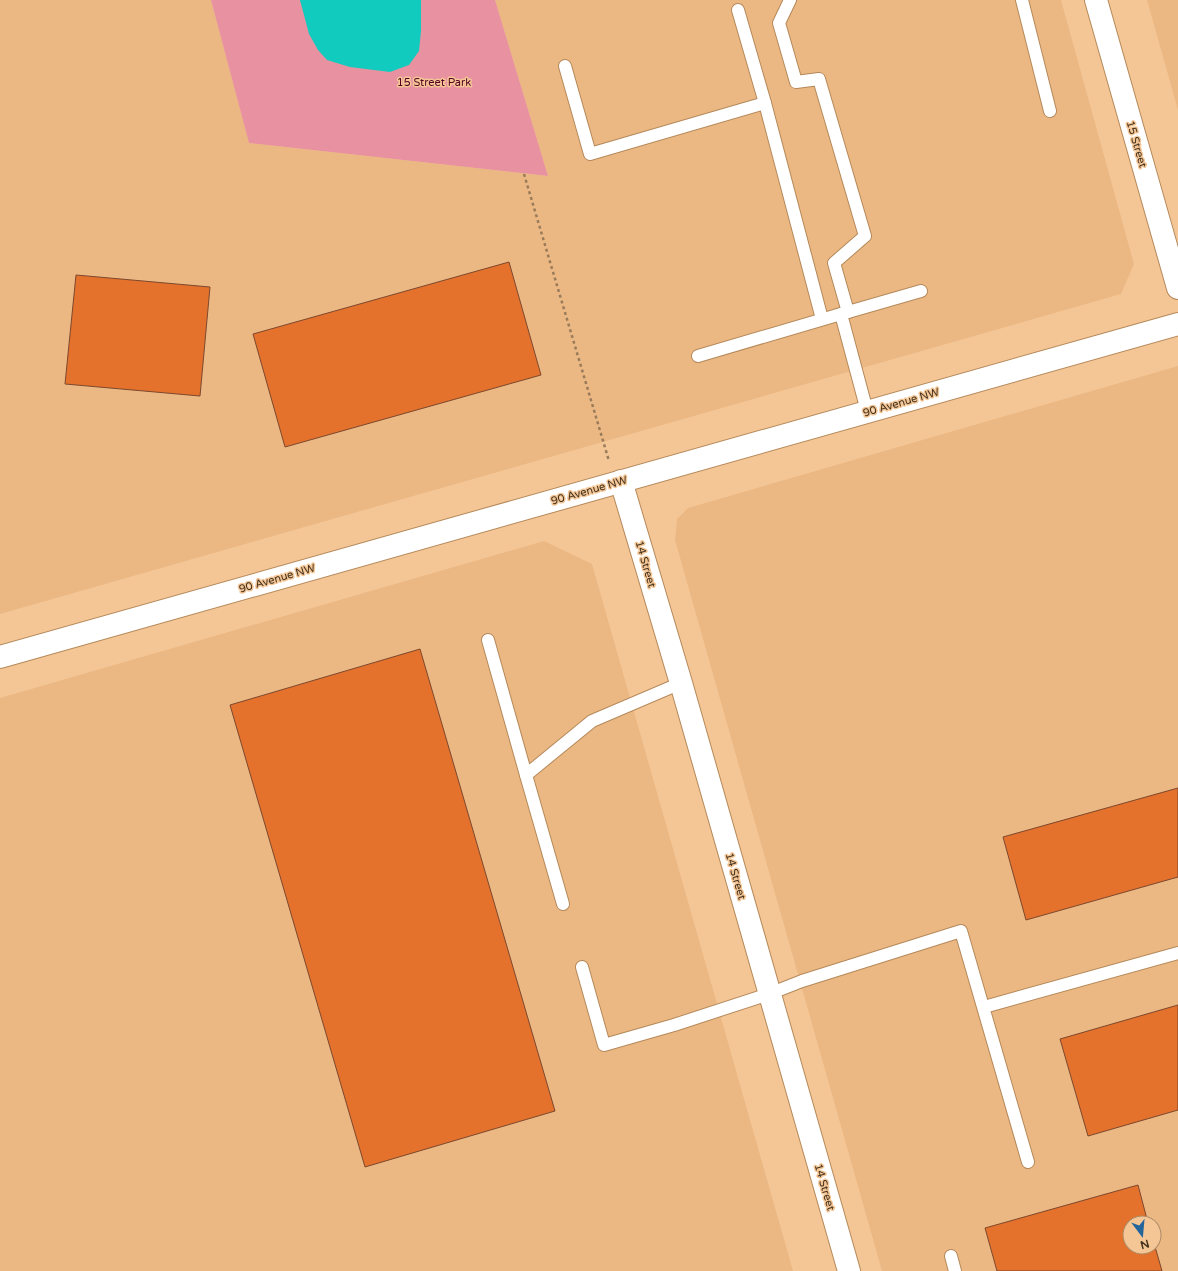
<svg xmlns="http://www.w3.org/2000/svg" width="1178" height="1271" font-family="'Varela Round',sans-serif">
<style>
.built{fill:#ebb883;fill-rule:evenodd}
.green{fill:#e791a1}
.water{fill:#12cbbf}
.building{fill:#e4712c;stroke:#7c482d}
.lines{fill:none;stroke-linecap:round;stroke-linejoin:round}
.lane-casing{stroke:#b5895b;stroke-width:14}
.street-casing{stroke:#b5895b;stroke-width:24}
.path{stroke:#9a7b59;stroke-width:2.5;stroke-dasharray:3 3;stroke-linecap:butt}
.lane{stroke:#fff;stroke-width:12}
.street{stroke:#fff;stroke-width:22}
.labels{text-anchor:middle;stroke-width:3;stroke-linejoin:round;paint-order:stroke}
.park-label{font-size:11px;fill:#540020;stroke:#f4c696}
.street-label{font-size:11px;fill:#42301c;stroke:#f4c696}
</style>
<rect width="100%" height="100%" fill="#f4c696"/>
<g class="built">
<polygon points="0,0 211,0 249,143 548,176 495,0 1061,0 1134,264 1121,294 0,614"/>
<polygon points="1147,0 1178,0 1178,110"/>
<path d="M1178 366V1271H882L675 540 677 519 688 508ZM1130 1223H1154V1247H1130Z"/>
<polygon points="544,541 592,564 793,1271 0,1271 0,698"/>
</g>
<polygon class="green" points="211,0 495,0 548,176 249,143"/>
<polygon class="water" points="300,0 421,0 421,31 419,51 409,65 390,72 350,67 327,60 318,50 309,34"/>
<g class="building">
<polygon points="509,262 541,375 285,447 253,334"/>
<polygon points="76,275 210,287 200,396 65,384"/>
<polygon points="420,649 555,1111 365,1167 230,705"/>
<polygon points="1178,788 1178,877 1026,920 1003,837"/>
<polygon points="1178,1005 1178,1110 1088,1136 1060,1039"/>
<polygon points="1138,1185 1148,1223 1130,1223 1130,1247 1154,1247 1154,1243 1162,1271 997,1271 985,1228"/>
</g>
<g class="lines">
<defs>
<g id="lane">
<polyline points="790,0 779,23 796,82 819,79 865,236 834,263 848,312"/>
<polyline points="1022,0 1050,111"/>
<polyline points="738,10 765,103"/>
<polyline points="565,66 590,154 765,103 822,319"/>
<polyline points="698,356 841,314"/>
<polyline points="867,411 841,314 921,291"/>
<polyline points="488,640 526,775 592,721 681,683"/>
<polyline points="526,775 563,904"/>
<polyline points="582,967 604,1045 674,1025 769,994 802,981 961,931 1028,1162"/>
<polyline points="984,1007 1178,953"/>
<polyline points="951,1256 955,1271"/>
</g>
<g id="street">
<polyline points="1096,0 1178,288"/>
<polyline points="621,481 681,683 849,1271"/>
<polyline points="0,657 1178,324"/>
</g>
</defs>
<use href="#lane" class="lane-casing"/>
<use href="#street" class="street-casing"/>
<polyline class="path" points="524,174 609,461"/>
<use href="#lane" class="lane"/>
<use href="#street" class="street"/>
</g>
<g class="labels">
<g class="park-label">
<text x="434" y="86">15 Street Park</text>
</g>
<g class="street-label">
<text transform="translate(1137 144) rotate(74)" y="4">15 Street</text>
<text transform="translate(901 402) rotate(-16)" y="4">90 Avenue NW</text>
<text transform="translate(589 490) rotate(-16)" y="4">90 Avenue NW</text>
<text transform="translate(646 564) rotate(74)" y="4">14 Street</text>
<text transform="translate(277 578) rotate(-16)" y="4">90 Avenue NW</text>
<text transform="translate(736 876) rotate(74)" y="4">14 Street</text>
<text transform="translate(825 1187) rotate(74)" y="4">14 Street</text>
</g>
</g>
<g transform="translate(1142 1235) rotate(164)"><circle r="19" fill="#f4c696" stroke="#ad8a65"/>
<path d="M0-3L7 15L0 10L-7 15Z" fill="#24659b"/>
<text y="-6" font-size="11" font-weight="bold" text-anchor="middle" fill="#42301c">N</text>
</g>
</svg>
